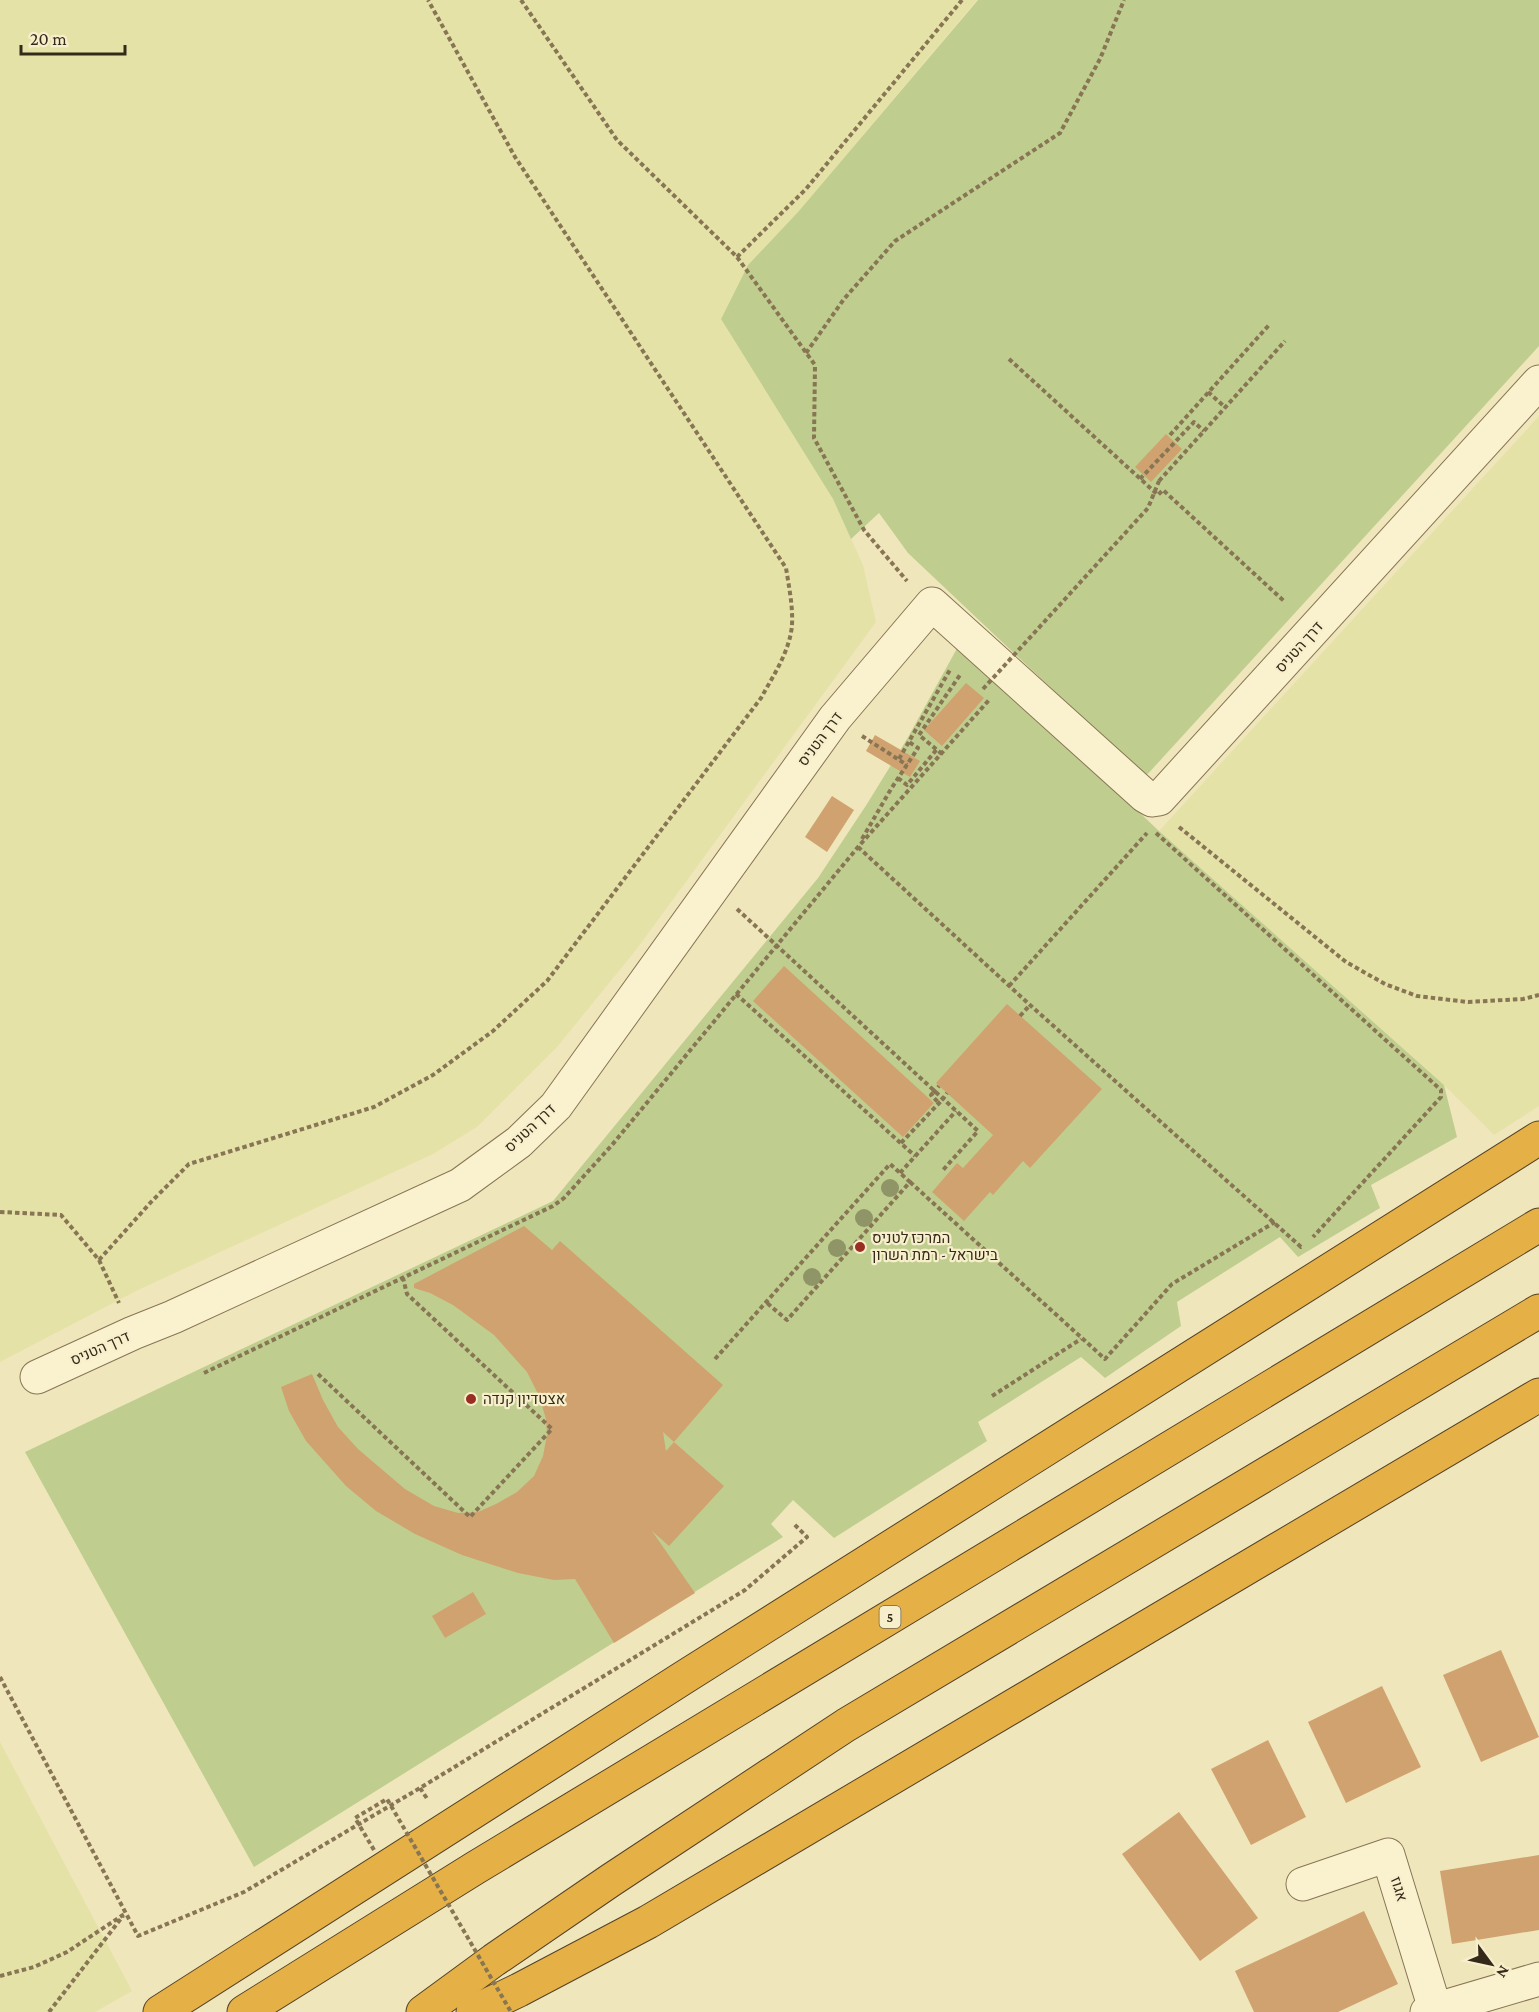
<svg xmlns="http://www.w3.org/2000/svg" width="1539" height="2012" font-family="'Crimson Pro',Heebo,serif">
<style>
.farmland{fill:#e5e2a8}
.green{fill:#bfce8f}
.building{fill:#d0a26f}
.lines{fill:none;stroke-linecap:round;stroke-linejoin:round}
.street-casing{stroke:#877554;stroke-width:35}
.highway-casing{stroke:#544229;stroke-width:35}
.path{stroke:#877554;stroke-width:4;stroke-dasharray:4.5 3;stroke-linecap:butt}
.street{stroke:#faf2ce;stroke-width:33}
.highway{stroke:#e5b045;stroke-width:33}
.path-bridge{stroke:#877554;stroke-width:4;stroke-dasharray:4.5 3;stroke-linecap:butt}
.tree{fill:#8f9566}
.poi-dot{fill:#992e22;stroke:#f7efcb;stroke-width:2}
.labels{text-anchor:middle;stroke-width:4.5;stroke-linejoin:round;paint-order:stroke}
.shield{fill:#f7efcb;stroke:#6f654f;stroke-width:1.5}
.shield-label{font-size:14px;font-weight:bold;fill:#352a1a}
.street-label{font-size:15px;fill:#352a1a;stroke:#f7efcb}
.poi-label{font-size:15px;fill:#352a1a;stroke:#f7efcb;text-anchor:start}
</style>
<rect width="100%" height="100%" fill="#f0e6bb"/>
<g class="farmland">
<polygon points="0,0 977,0 798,212 748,265 721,319 833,499 863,565 876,622 636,950 557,1047 477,1127 433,1154 138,1290 0,1362"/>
<polygon points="1539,416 1539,1106 1494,1135 1444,1085 1159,831"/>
<polygon points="0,1742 132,1991 95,2012 0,2012"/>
</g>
<g class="green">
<polygon points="978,0 1539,0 1539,346 1145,777 908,553 879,513 851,539 833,499 721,319 748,265 798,212"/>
<polygon points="960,643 1159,831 1444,1085 1457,1137 1371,1185 1380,1208 1298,1257 1280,1237 1177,1302 1181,1326 1105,1378 1081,1357 978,1422 987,1441 834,1538 793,1500 771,1524 783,1537 254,1867 25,1452 553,1201 818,878 867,804 907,739"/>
</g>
<g class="building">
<polygon points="1166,434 1182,449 1151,482 1135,467"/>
<polygon points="966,683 984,698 942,746 924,730"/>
<polygon points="875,735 920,761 910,777 866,751"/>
<polygon points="832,796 854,810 827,852 805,837"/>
<polygon points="784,966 934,1103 903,1137 753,1001"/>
<polygon points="1007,1004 1102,1089 1030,1168 1023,1161 993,1195 990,1192 964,1221 932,1192 957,1163 963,1168 993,1135 936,1083"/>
<polygon points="524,1226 552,1250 560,1241 723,1385 674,1442 663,1432 666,1451 674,1442 724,1486 669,1546 652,1531 695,1593 614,1643 575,1579 554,1580 518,1573 462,1555 415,1534 376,1511 346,1486 306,1441 289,1411 281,1387 312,1374 323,1400 338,1427 358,1449 405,1489 434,1506 458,1513 478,1512 496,1504 517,1492 534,1476 543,1456 547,1435 546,1419 539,1396 527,1372 494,1335 453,1305 430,1293 414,1288 414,1284"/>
<polygon points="473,1592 486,1614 445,1638 432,1616"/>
<polygon points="1501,1650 1539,1737 1481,1762 1443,1675"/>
<polygon points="1382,1686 1421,1767 1346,1803 1308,1722"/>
<polygon points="1268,1740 1306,1817 1251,1845 1211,1769"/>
<polygon points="1179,1812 1258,1918 1200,1961 1122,1854"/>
<polygon points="1539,1855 1539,1930 1452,1944 1440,1871"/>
<polygon points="1364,1911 1398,1984 1338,2012 1254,2012 1235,1971"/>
</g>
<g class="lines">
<defs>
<g id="street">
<polyline points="37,1377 133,1333 173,1317 460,1185 519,1142 556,1106 835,718 932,604 1145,796 1152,800 1159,799 1539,382"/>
<polyline points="1303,1884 1388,1855 1435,2009"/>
<polyline points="1427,2012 1539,1979"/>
</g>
<g id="highway">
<polyline points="160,2012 683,1678 1539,1138"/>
<polyline points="244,2012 475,1868 1539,1225"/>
<polyline points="423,2012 494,1960 611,1880 846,1725 1539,1311"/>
<polyline points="473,2012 519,1990 648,1922 1539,1395"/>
</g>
</defs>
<use href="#street" class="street-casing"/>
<use href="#highway" class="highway-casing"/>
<g class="path">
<polyline points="521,0 617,140 737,257 815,365 814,438 864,530 907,581"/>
<polyline points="737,257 806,189 962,0"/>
<polyline points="806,353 844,299 895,241 1060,133 1100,59 1124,0"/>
<polyline points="1009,359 1158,495 1163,490 1285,602"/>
<polyline points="1208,392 1225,407"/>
<polyline points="1170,435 1269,325"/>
<polyline points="1140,479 1194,422 1204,431"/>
<polyline points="1159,481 1285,341"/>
<polyline points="862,736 907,765"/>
<polyline points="942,754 919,735 960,675"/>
<polyline points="899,759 951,668"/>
<polyline points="898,778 907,785 937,749"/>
<polyline points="1179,827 1346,962 1385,984 1417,996 1468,1002 1523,999 1539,995"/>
<polyline points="1156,833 1441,1090 1441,1097 1313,1237"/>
<polyline points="862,839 891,789 918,748 909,742"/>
<polyline points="858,847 1030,1005 1301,1247 1303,1246"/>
<polyline points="737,909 978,1131 943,1170"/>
<polyline points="1009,986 1147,833"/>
<polyline points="736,994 915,1156"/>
<polyline points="1020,1016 1030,1005"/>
<polyline points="933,1093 931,1095 939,1103"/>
<polyline points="901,1143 942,1100"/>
<polyline points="900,1173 956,1111"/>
<polyline points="910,1182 1105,1359 1172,1284 1275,1222"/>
<polyline points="0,1212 61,1215 99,1260 119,1303"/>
<path d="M99 1260 152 1201 189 1164 374 1107 433 1075 493 1031 547 981 761 698C773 676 790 651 792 625 793 606 789 587 786 568L515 157 428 0"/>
<polyline points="715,1359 890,1164 910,1182 787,1320 767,1303"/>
<polyline points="204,1373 534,1215 553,1206 564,1198 612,1145 858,847 989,700"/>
<polyline points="318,1374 470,1517 552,1429 407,1294 403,1278"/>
<polyline points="992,1396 1081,1339"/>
<polyline points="0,1677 138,1936 244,1892 420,1788 745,1590 807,1537 794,1524"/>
<polyline points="420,1788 428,1800"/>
<polyline points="0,1976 34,1967 67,1952 126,1913"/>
<polyline points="49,2012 123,1916"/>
</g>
<use href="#street" class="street"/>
<use href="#highway" class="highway"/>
<g class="path-bridge">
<polyline points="983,689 1148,508 1159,481"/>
<polyline points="933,1093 939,1086"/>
<polyline points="942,1100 947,1093"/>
<polyline points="374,1850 355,1818 387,1799 511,2012"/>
</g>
</g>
<g class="tree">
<circle cx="890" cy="1188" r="9"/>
<circle cx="864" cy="1218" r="9"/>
<circle cx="837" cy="1248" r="9"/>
<circle cx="812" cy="1277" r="9"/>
</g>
<g class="poi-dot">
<circle cx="860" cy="1247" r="6"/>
<circle cx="471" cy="1399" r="6"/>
</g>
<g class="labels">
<rect class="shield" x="879.5" y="1606" width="21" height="22" rx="4.5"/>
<g class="shield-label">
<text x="890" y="1622">5</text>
</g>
<g class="street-label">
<text transform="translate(1299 647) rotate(-48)" y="5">דרך הטניס</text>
<text transform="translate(820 739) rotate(-53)" y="5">דרך הטניס</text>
<text transform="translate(530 1128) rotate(-43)" y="5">דרך הטניס</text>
<text transform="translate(100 1348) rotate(-24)" y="5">דרך הטניס</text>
<text transform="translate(1399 1889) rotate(73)" y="5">אגוז</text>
</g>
<g class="poi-label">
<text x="872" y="1243">המרכז לטניס<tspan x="872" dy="17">בישראל - רמת השרון</tspan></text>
<text x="483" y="1404">אצטדיון קנדה</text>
</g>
</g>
<g transform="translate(1491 1964) rotate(123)" stroke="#f7efcb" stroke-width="4.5" paint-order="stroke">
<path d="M0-4.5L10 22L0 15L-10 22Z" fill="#352a1a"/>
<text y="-9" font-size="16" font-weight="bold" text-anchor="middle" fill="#352a1a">N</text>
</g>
<path d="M21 45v9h104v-9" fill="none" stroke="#352a1a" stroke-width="3"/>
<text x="30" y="45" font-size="18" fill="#352a1a" stroke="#f7efcb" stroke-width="4.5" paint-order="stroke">20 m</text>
</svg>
